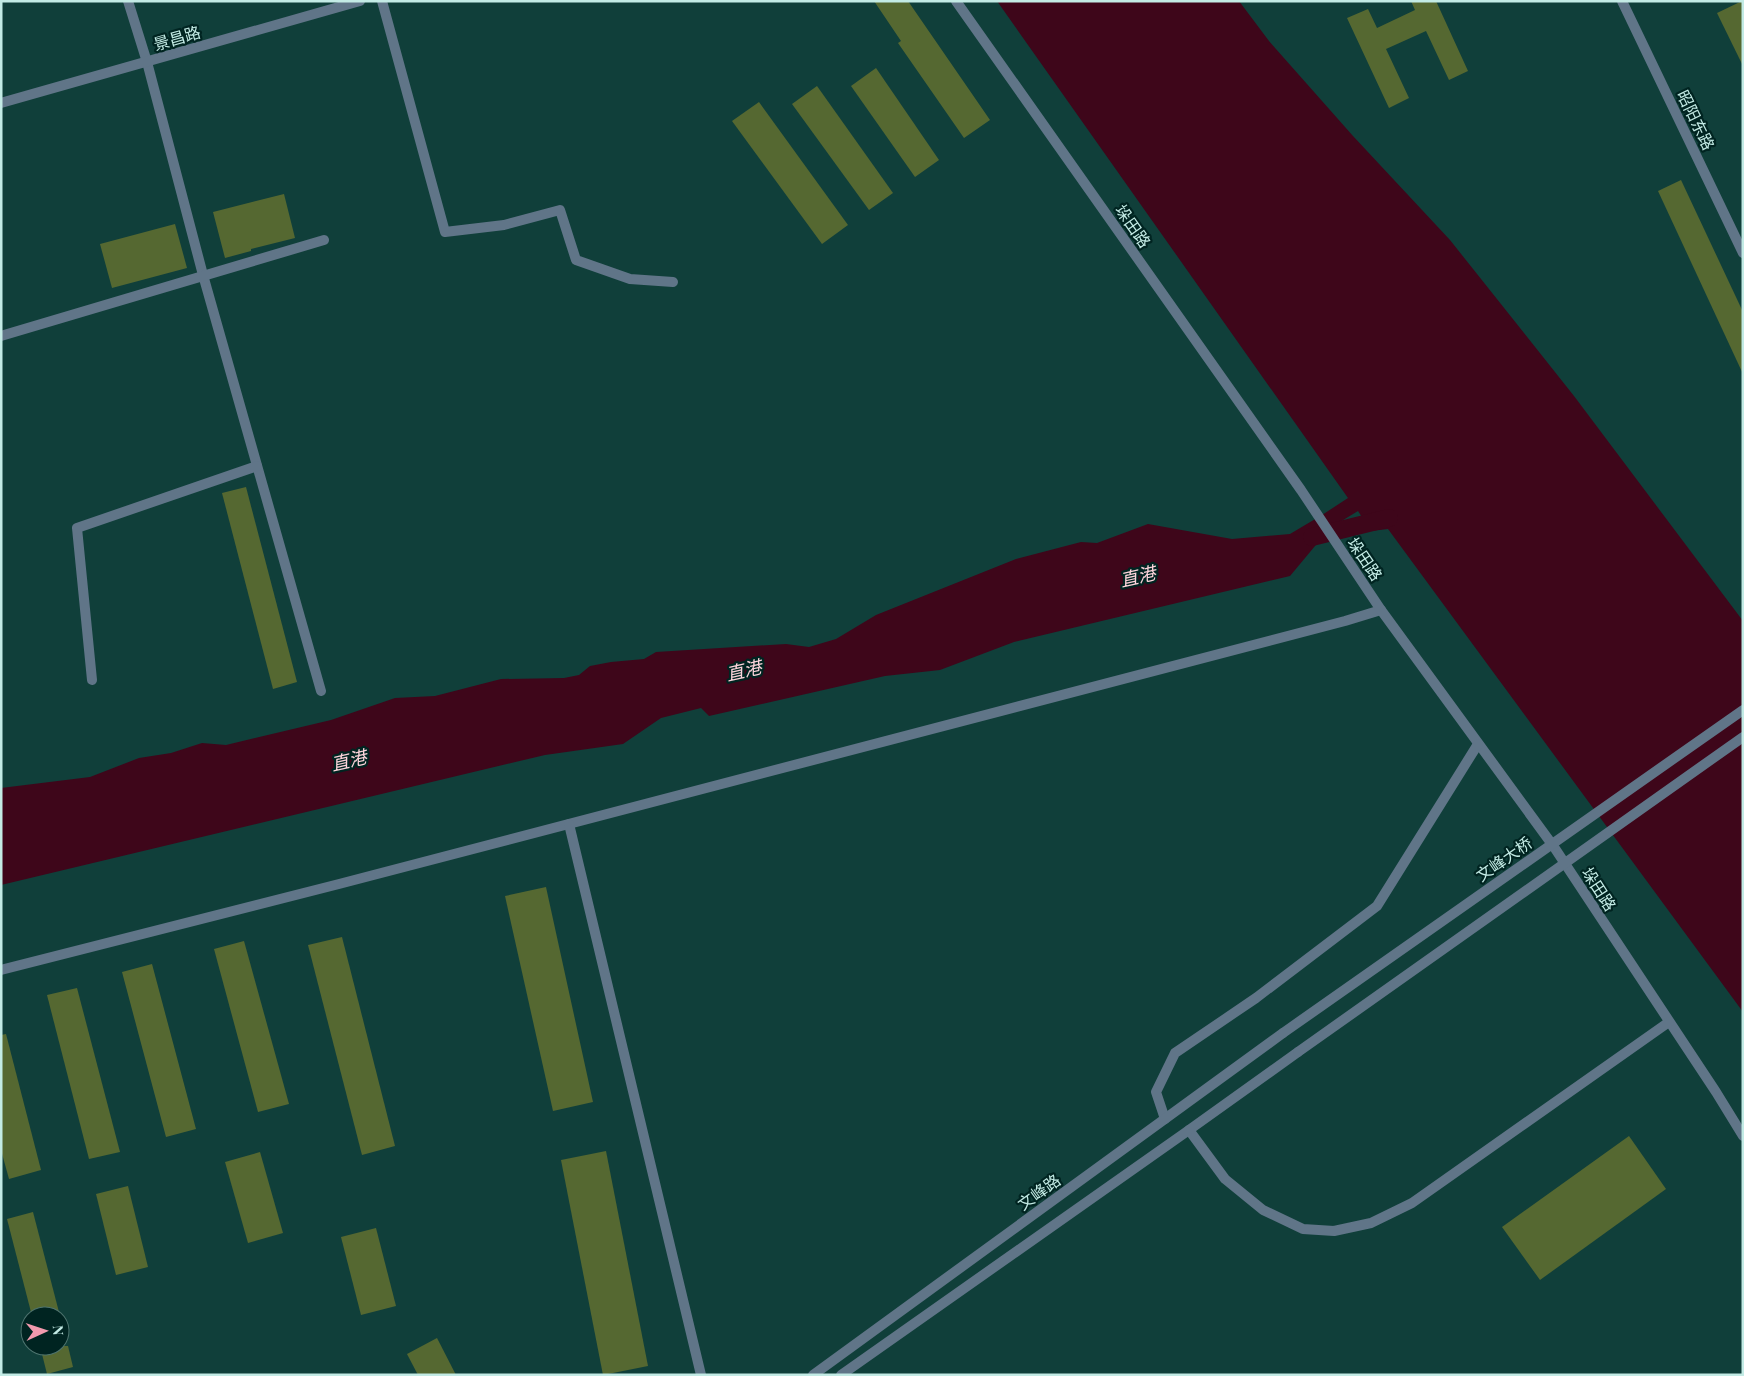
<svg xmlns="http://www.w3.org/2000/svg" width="1744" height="1376" font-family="'Playfair Display','Noto Sans SC',serif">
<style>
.water{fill:#3e061a}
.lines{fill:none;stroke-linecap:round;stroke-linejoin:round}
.canal{stroke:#3e061a;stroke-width:18}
.building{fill:#556831}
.minor{stroke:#607588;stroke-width:10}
.tertiary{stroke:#607588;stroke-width:10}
.tertiary-bridge{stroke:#607588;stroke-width:10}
.labels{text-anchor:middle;stroke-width:4.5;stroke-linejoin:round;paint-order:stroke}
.street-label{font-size:16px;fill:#c3ebe5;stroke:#002421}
.water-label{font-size:18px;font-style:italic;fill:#fcd4db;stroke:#002421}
</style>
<rect width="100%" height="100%" fill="#103f3a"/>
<polygon class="water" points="997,1 1239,1 1269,41 1353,136 1450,240 1574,396 1743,621 1743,1012 1388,529 1371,531 1358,511 1330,528 1290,576 1014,642 940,670 885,676 709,716 701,708 661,718 623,744 545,755 1,885 1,788 90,777 139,758 171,753 202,743 226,745 331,720 395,698 435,696 501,679 564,678 579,675 590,666 611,662 644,659 656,652 786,644 809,647 836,639 876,615 1016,559 1081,542 1097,543 1148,524 1232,539 1290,534 1322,515 1348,498"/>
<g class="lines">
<polyline class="canal" points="1312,537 1389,518"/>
</g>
<g class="building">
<polygon points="874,1 908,1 990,120 964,138 898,43 901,41"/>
<polygon points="1411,1 1436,1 1468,71 1449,80 1426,31 1386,49 1409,98 1389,108 1347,18 1368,9 1377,28 1415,10"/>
<polygon points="1742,1 1743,1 1743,66 1717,13"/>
<polygon points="876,68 939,160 915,177 851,86"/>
<polygon points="817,86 893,193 869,210 792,104"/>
<polygon points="759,102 848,225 822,244 732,121"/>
<polygon points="1681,180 1743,312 1743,374 1658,191"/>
<polygon points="284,194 295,238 251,249 251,251 225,258 213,212"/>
<polygon points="175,224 187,268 112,288 100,244"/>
<polygon points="246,487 297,682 273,689 222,493"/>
<polygon points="546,887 593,1102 553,1111 505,896"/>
<polygon points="342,937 395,1146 362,1155 308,945"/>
<polygon points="244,941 289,1104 258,1112 214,949"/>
<polygon points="152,964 196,1129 166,1137 122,972"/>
<polygon points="77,988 120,1152 89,1159 47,995"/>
<polygon points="6,1034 41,1170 9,1179 1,1150 1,1035"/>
<polygon points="1629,1136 1666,1189 1540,1280 1502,1227"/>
<polygon points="606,1151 648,1366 603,1375 561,1160"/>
<polygon points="260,1152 283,1233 248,1243 225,1162"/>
<polygon points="128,1186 148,1267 116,1275 96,1194"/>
<polygon points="33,1212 60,1316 32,1316 7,1219"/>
<polygon points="376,1228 396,1306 361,1315 341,1237"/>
<polygon points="437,1338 456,1375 418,1375 407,1354"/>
<polygon points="40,1346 68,1346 73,1367 47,1374"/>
</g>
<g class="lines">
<g class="minor">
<polyline points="128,1 147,62 203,275 321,691"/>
<polyline points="382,1 445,232 504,225 560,210 576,260 630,279 673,282"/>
<polyline points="1,103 360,1"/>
<polyline points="1,336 324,240"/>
<polyline points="92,680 77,528 257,466"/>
<polyline points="1,970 339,884 1345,621 1381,610"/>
</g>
<g class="tertiary">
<polyline points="956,1 1301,490 1381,610 1554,847 1716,1092 1743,1136"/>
<polyline points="1622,1 1743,253"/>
<polyline points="569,824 701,1375"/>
<polyline points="1165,1119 1156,1092 1175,1053 1256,998 1377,906 1478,744"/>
<polyline points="1189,1130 1225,1179 1263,1210 1303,1229 1334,1231 1371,1223 1412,1203 1669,1022"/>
<polyline points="813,1375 1283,1033"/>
<polyline points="841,1375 1189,1130 1298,1052"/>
</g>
<g class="tertiary-bridge">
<polyline points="1283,1033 1743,710"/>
<polyline points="1298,1052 1743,737"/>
</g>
</g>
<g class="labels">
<g class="street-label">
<text transform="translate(177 38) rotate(-16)" y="6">景昌路</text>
<text transform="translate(1696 120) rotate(64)" y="6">昭阳东路</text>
<text transform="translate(1133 226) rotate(55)" y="6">垛田路</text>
<text transform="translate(1365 559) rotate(56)" y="6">垛田路</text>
<text transform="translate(1504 859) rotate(-35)" y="6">文峰大桥</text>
<text transform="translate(1599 889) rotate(57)" y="6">垛田路</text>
<text transform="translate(1039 1192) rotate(-36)" y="6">文峰路</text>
</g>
<g class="water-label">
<text transform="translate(1138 577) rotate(-13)" y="6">直港</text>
<text transform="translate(744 671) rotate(-13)" y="6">直港</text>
<text transform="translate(349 761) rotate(-13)" y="6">直港</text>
</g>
</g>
<rect width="1744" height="1376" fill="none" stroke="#c3ebe5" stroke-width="5"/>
<g transform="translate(45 1331) rotate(87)"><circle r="24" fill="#002421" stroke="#4e746f"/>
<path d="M0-4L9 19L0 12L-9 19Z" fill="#f29aae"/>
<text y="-8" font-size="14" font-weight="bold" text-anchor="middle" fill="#c3ebe5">N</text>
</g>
</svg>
